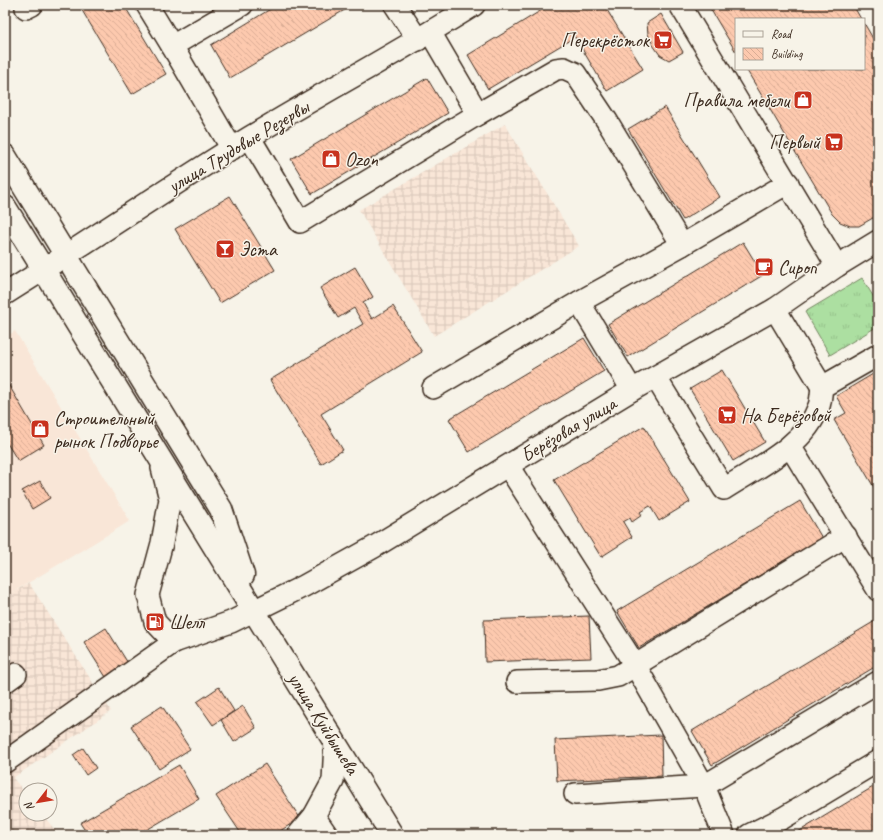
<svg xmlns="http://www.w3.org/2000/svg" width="883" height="840" font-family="Caveat,sans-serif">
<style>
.built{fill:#f9e6d7}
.industrial{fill:url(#industrial-grid)}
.grass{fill:url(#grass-tufts);stroke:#748460}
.building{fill:url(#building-back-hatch);stroke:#3b2a1e}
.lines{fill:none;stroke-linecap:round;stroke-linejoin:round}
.minor-casing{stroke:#3b2a1e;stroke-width:24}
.major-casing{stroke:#3b2a1e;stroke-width:25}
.minor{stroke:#f7f3e8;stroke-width:21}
.major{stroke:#f7f3e8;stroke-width:22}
.labels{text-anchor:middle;stroke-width:3;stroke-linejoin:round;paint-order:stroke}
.poi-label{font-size:20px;fill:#3b2a1e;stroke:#f7f3e8;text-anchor:start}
.street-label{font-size:20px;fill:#3b2a1e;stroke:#f7f3e8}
</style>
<defs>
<pattern id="industrial-grid" width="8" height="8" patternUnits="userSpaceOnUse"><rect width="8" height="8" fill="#f9e6d7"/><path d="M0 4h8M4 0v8" fill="none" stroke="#d6c5b8"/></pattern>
<pattern id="grass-tufts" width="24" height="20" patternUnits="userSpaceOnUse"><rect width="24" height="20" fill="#acdfa1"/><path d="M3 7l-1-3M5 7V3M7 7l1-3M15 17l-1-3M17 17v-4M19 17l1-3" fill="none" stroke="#95c08a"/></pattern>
<pattern id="building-back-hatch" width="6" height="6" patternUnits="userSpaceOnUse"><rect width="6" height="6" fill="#fdc9ae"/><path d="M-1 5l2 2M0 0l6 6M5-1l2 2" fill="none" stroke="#daad95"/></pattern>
</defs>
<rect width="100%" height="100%" fill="#f7f3e8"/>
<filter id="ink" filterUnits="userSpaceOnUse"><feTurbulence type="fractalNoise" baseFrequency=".025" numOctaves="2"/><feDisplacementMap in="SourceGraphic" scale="8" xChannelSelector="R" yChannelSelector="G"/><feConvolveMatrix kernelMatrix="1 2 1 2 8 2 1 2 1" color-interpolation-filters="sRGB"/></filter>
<g filter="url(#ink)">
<polygon class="built" points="15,331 130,521 5,597 5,337"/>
<g class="industrial">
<polygon points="505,124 579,246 434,336 359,210"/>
<polygon points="29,583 111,711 13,778 26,794 26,814 42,814 59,835 5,835 5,597"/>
</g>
<polygon class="grass" points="862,278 878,304 878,326 830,355 805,312"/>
<g class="building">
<polygon points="83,5 124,5 166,74 132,94 80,7"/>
<polygon points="277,5 353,5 230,78 211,45"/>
<polygon points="550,5 604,5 643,69 607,91 575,37 488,89 468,55"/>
<polygon points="708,5 853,5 861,19 736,19 736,52"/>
<polygon points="661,14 683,52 669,60 660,55 653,45 648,34 647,23"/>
<polygon points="864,23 878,47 878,215 859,226 850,226 840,222 832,214 746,69 864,69"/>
<polygon points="427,78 448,113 312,194 291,159"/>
<polygon points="665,107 720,197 683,220 628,129"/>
<polygon points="230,196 275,270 220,303 175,229"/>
<polygon points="743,242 763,275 628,357 608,324"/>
<polygon points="355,267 373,297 363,303 372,319 393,306 422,352 321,414 343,450 321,464 270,380 363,324 354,308 338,318 320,288"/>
<polygon points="584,338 604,371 469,452 449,419"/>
<polygon points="722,370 765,442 733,461 690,389"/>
<polygon points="878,371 878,494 834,420 846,413 836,396"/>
<polygon points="7,382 44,445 18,461 5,440 5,383"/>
<polygon points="644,426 690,502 659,521 650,506 640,512 642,515 632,522 630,518 623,522 632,537 601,557 554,480"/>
<polygon points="40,481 50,498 32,509 22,491"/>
<polygon points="800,501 822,538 639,648 617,611"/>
<polygon points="589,616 591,658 485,662 484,620"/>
<polygon points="875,621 878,626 878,665 712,765 692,731"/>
<polygon points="106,628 131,668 109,682 84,642"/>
<polygon points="219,687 234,711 213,725 197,702"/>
<polygon points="162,706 190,749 159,769 131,726"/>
<polygon points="243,706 256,728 234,742 221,720"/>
<polygon points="661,735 662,776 557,781 555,740"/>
<polygon points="83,748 96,768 86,775 73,755"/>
<polygon points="265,764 300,818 274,835 242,835 216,796"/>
<polygon points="179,765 199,799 138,835 88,835 80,823"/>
<polygon points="878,784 878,829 869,835 793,835"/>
</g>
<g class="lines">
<defs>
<g id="minor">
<polyline points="147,5 172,46 242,5"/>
<polyline points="395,5 418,40"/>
<polyline points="680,5 837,266"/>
<polyline points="26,8 32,5"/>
<polyline points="430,32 478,114 556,69 564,68 575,73 607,121 682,245 788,183"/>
<polyline points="172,46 232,149"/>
<polyline points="250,138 300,222 478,114"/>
<path d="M5 294C87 243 167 188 250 137 324 92 401 51 474 5"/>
<polyline points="579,302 632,390"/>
<polyline points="775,309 822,387"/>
<path d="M656 378 724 489C758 467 805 446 819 406 821 400 821 393 822 387L878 355"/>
<polyline points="433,388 579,302 682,245"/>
<polyline points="790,446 878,590"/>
<polyline points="508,466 635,665 704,786 724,835"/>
<polyline points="162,468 170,499 162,543 148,595 155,622 174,642"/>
<polyline points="5,682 16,674"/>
<polyline points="517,682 598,680 618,676 846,536"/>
<polyline points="5,762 174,642 231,622 304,586 374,547 632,390 775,309 837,266 878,241"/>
<polyline points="575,794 704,786 878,682"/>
<polyline points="314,816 327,835"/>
<polyline points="298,835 314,816 333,781 335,742"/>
<polyline points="749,835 783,818 878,761"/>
</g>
<g id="major">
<polyline points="5,156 221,509 243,575"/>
<polyline points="5,207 392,835"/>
</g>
</defs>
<use href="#minor" class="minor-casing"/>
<use href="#major" class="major-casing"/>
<use href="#minor" class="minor"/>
<use href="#major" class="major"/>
</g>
</g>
<defs>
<symbol id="supermarket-square" viewBox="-11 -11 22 22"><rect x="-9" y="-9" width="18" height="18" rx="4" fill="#c8321e" stroke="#f7f3e8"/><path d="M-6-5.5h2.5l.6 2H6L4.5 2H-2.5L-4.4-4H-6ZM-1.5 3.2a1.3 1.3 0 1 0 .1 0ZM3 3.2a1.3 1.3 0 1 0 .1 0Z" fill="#fff"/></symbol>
<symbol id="shop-square" viewBox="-11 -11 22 22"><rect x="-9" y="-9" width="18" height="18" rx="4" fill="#c8321e" stroke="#f7f3e8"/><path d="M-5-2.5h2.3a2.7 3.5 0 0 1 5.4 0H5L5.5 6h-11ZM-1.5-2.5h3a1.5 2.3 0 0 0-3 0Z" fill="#fff"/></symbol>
<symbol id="bar-square" viewBox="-11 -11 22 22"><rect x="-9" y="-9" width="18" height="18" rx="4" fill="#c8321e" stroke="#f7f3e8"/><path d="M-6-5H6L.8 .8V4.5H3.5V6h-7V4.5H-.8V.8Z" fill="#fff"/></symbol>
<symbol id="cafe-square" viewBox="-11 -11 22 22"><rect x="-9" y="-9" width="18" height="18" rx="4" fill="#c8321e" stroke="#f7f3e8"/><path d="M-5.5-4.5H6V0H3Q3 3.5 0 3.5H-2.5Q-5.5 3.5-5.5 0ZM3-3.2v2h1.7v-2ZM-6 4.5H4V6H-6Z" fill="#fff"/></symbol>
<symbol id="fuel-square" viewBox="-11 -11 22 22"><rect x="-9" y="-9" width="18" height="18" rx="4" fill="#c8321e" stroke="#f7f3e8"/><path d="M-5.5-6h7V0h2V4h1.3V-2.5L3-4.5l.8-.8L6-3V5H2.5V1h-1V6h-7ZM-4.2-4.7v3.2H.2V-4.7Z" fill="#fff"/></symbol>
</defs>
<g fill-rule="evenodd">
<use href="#supermarket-square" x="652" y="29" width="22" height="22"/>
<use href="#shop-square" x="792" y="89" width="22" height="22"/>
<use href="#supermarket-square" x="823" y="131" width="22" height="22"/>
<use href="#shop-square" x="320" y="148" width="22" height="22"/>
<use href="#bar-square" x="214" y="238" width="22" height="22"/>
<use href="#cafe-square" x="753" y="256" width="22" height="22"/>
<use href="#supermarket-square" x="716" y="404" width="22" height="22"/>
<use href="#shop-square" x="29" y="418" width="22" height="22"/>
<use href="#fuel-square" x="144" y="611" width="22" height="22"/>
</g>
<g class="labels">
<g class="poi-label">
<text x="649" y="47" text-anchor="end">Перекрёсток</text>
<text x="789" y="107" text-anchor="end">Правила мебели</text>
<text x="820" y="149" text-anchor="end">Первый</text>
<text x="345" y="166">Ozon</text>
<text x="239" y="256">Эста</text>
<text x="778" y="274">Сироп</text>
<text x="741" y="422">На Берёзовой</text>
<text x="54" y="425">Строительный<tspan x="54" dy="23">рынок Подворье</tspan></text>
<text x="169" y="629">Шелл</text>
</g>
<g class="street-label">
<text transform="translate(238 146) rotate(-31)" y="7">улица Трудовые Резервы</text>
<text transform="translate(568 429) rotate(-31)" y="7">Берёзовая улица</text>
<text transform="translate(324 723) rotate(58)" y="7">улица Куйбышева</text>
</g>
</g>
<rect width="883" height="840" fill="none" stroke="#f7f3e8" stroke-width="20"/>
<rect x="10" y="10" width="863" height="820" fill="none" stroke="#3b2a1e" stroke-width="1.5" filter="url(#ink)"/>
<rect x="735" y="18" width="130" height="52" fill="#f7f3e8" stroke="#aca397"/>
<rect x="743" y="31" width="20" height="6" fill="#f7f3e8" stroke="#aca397"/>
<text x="771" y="38" font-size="12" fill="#3b2a1e">Road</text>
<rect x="743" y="48" width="20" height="12" fill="url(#building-back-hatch)" stroke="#aca397"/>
<text x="771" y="58" font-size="12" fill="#3b2a1e">Building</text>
<g transform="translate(38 802) rotate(239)"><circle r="19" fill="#f7f3e8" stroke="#aca397"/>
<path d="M0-3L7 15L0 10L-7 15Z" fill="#c8321e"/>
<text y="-6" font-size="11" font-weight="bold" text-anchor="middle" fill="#3b2a1e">N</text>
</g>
</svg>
